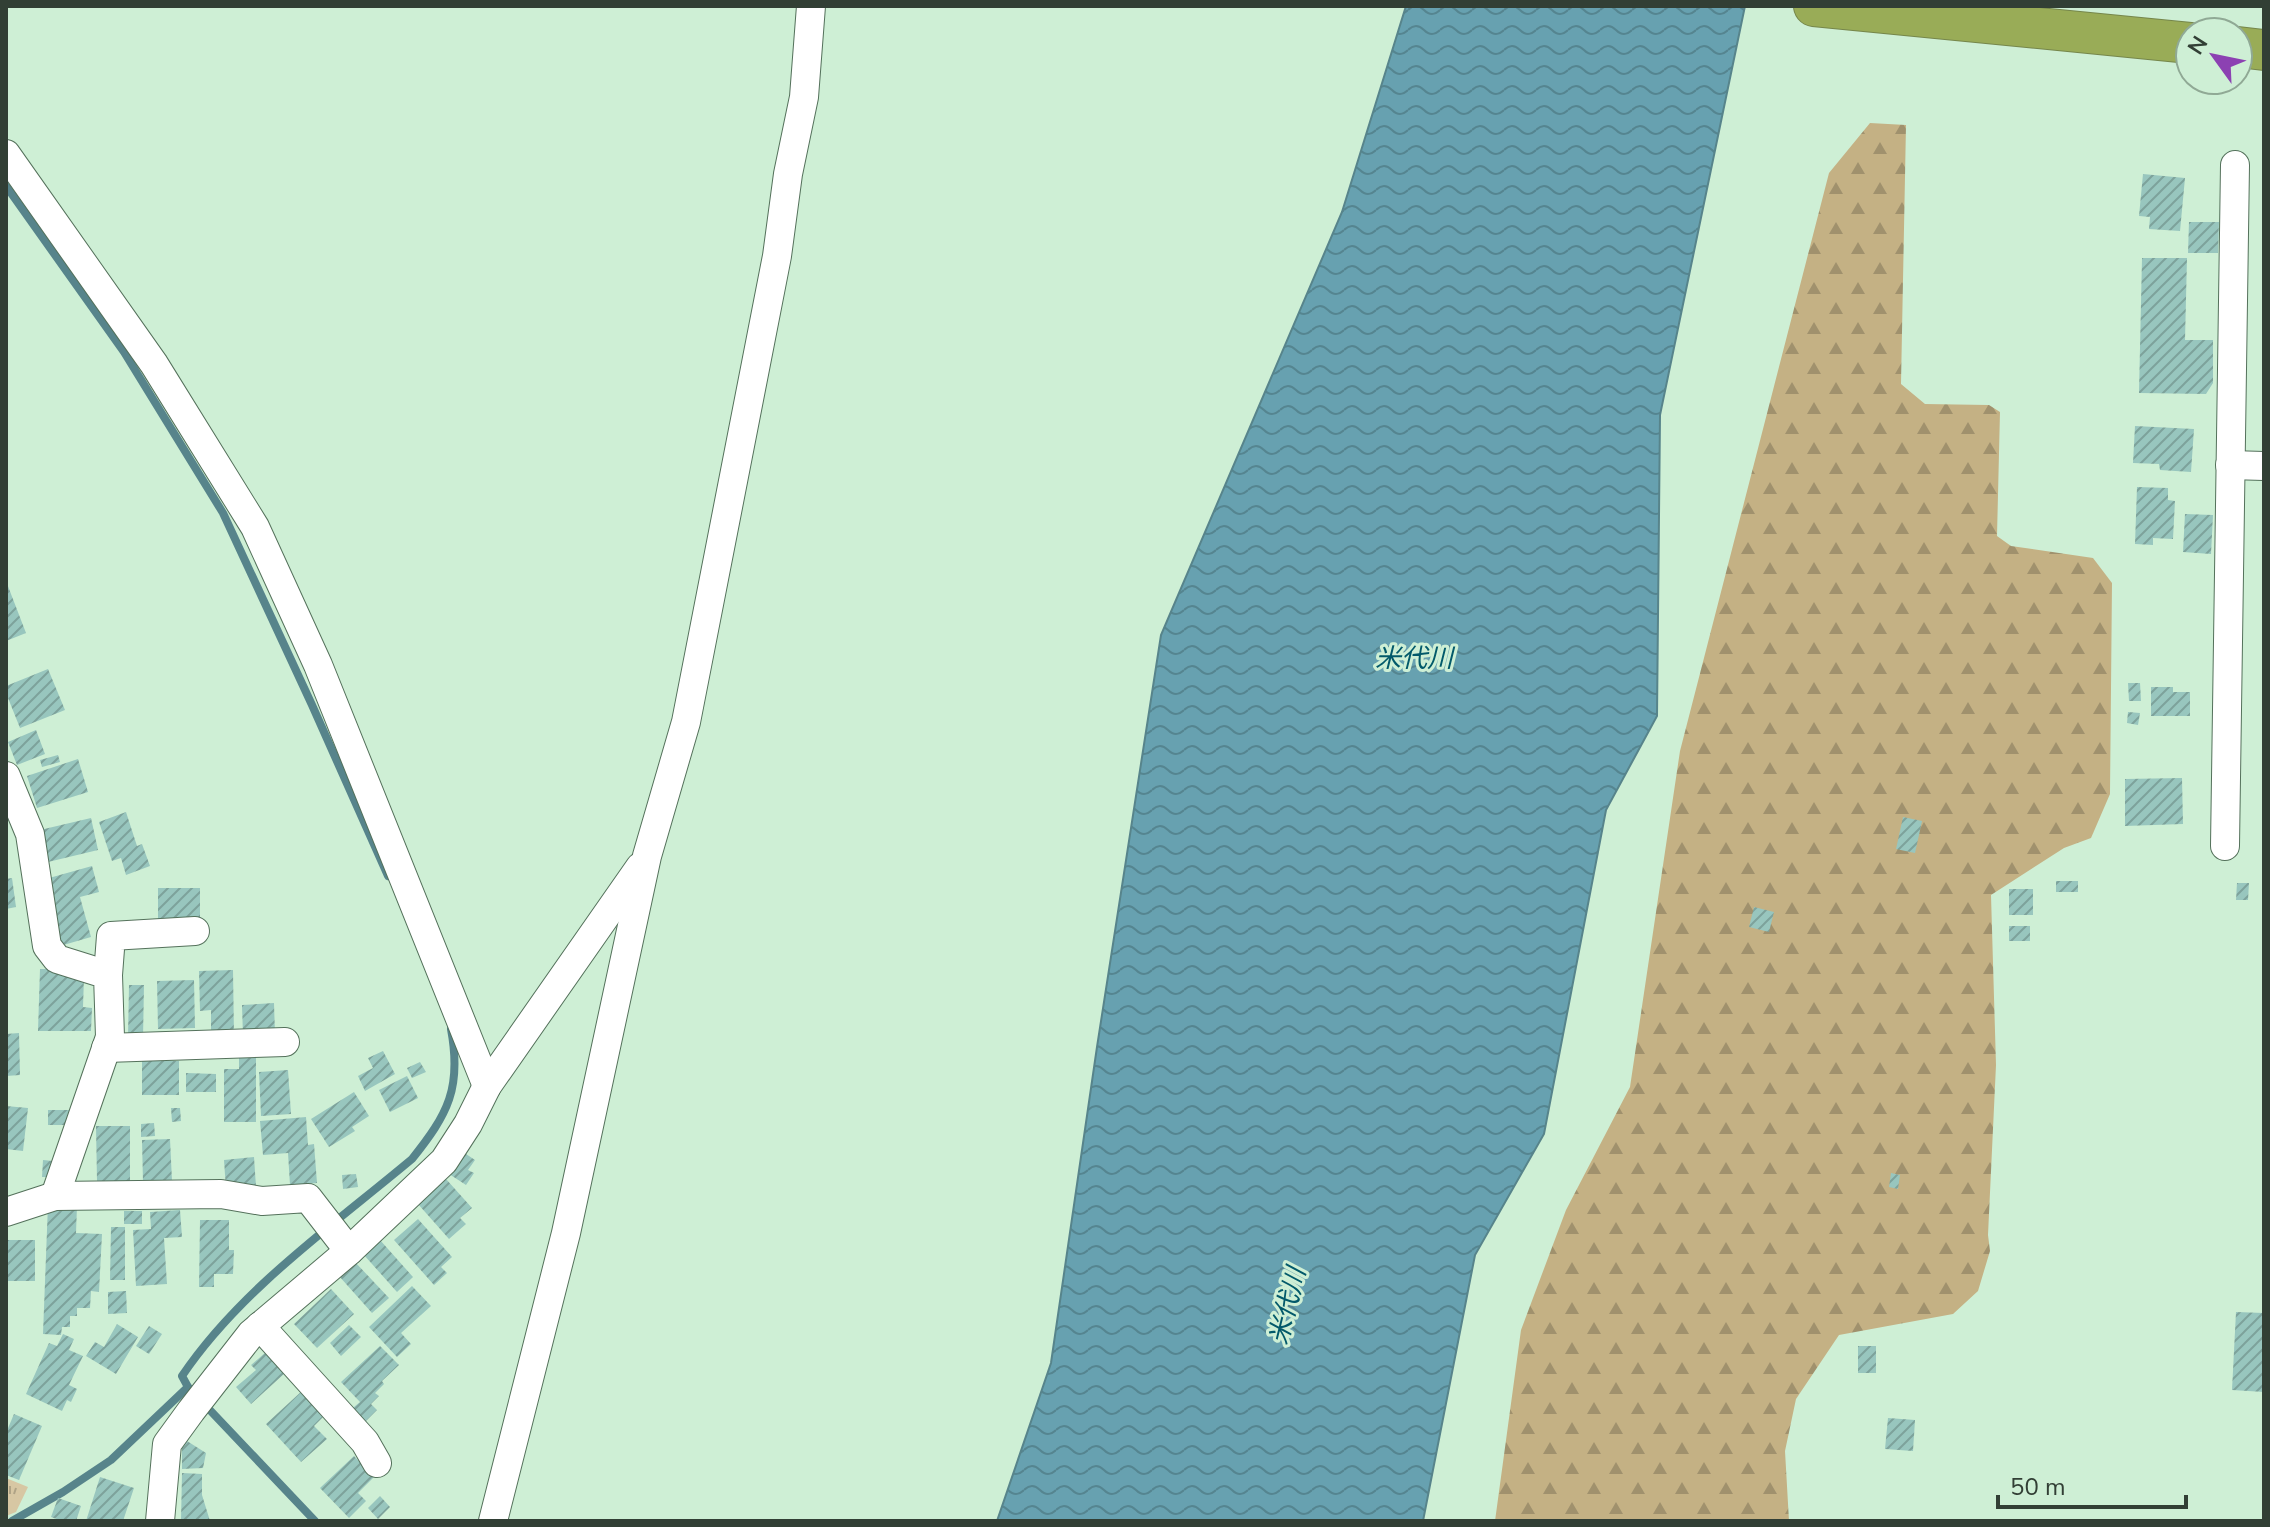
<svg xmlns="http://www.w3.org/2000/svg" width="2270" height="1527" font-family="'Nunito Sans','Noto Sans JP',sans-serif">
<style>
.forest{fill:url(#forest-firs)}
.park{fill:url(#park-tufts)}
.water{fill:url(#water-waves);stroke:#57848b;stroke-width:2}
.lines{fill:none;stroke-linecap:round;stroke-linejoin:round}
.stream{stroke:#57848b;stroke-width:8}
.building{fill:url(#building-hatch)}
.minor-casing{stroke:#54715b;stroke-width:30}
.highway-casing{stroke:#75864b;stroke-width:42}
.minor{stroke:#fff;stroke-width:28}
.highway{stroke:#99ac57;stroke-width:40}
.labels{text-anchor:middle;stroke-width:6;stroke-linejoin:round;paint-order:stroke}
.water-label{font-size:26px;font-style:italic;fill:#02596a;stroke:#ceefd5}
</style>
<defs>
<pattern id="forest-firs" width="22" height="20" patternUnits="userSpaceOnUse" patternTransform="scale(2)"><rect width="22" height="20" fill="#c4b184"/><path d="M5 1l3.5 6h-7zM16 11l3.5 6h-7z" fill="#a0916d"/></pattern>
<pattern id="park-tufts" width="24" height="20" patternUnits="userSpaceOnUse" patternTransform="scale(2)"><rect width="24" height="20" fill="#d7c7a3"/><path d="M3 7l-1-3M5 7V3M7 7l1-3M15 17l-1-3M17 17v-4M19 17l1-3" fill="none" stroke="#afa386"/></pattern>
<pattern id="water-waves" width="16" height="10" patternUnits="userSpaceOnUse" patternTransform="scale(2)"><rect width="16" height="10" fill="#67a1b0"/><path d="M0 5q4-4 8 0t8 0" fill="none" stroke="#558590"/></pattern>
<pattern id="building-hatch" width="6" height="6" patternUnits="userSpaceOnUse" patternTransform="scale(2)"><rect width="6" height="6" fill="#98c6be"/><path d="M-1 1l2-2M0 6l6-6M5 7l2-2" fill="none" stroke="#7da29b"/></pattern>
</defs>
<rect width="100%" height="100%" fill="#ceefd5"/>
<polygon class="forest" points="1870,123 1906,125 1901,384 1925,404 1989,405 2000,412 1997,536 2011,546 2093,558 2112,583 2110,794 2091,838 2064,848 1991,895 1996,1065 1988,1235 1990,1251 1978,1291 1953,1314 1839,1335 1796,1399 1785,1451 1789,1521 1495,1521 1521,1330 1566,1210 1630,1087 1680,751 1829,173"/>
<polygon class="park" points="6,1478 28,1487 16,1512 6,1516"/>
<polygon class="water" points="1406,6 1745,6 1660,415 1657,716 1606,810 1544,1134 1475,1255 1423,1521 997,1521 1051,1363 1097,1047 1161,635 1342,212"/>
<g class="lines">
<g class="stream">
<polyline points="6,186 124,352 223,513 312,705 388,876"/>
<polyline points="12,1521 63,1492 111,1460 188,1387"/>
<path d="M315 1521 188 1387 182 1376C240 1290 332 1226 412 1159 448 1114 462 1088 451 1029"/>
</g>
</g>
<g class="building">
<polygon points="2143,174 2185,178 2180,231 2149,229 2150,217 2139,216"/>
<polygon points="2189,222 2219,222 2218,253 2188,253"/>
<polygon points="2142,258 2187,258 2185,340 2213,340 2213,383 2206,394 2139,393"/>
<polygon points="2135,426 2194,429 2191,472 2160,470 2159,464 2133,463"/>
<polygon points="2137,487 2168,488 2168,500 2175,501 2173,539 2153,538 2153,545 2135,544"/>
<polygon points="2185,514 2213,515 2211,554 2183,552"/>
<polygon points="6,581 26,633 6,641"/>
<polygon points="48,669 65,710 20,728 6,693 6,686"/>
<polygon points="2128,683 2140,683 2141,701 2129,701"/>
<polygon points="2151,687 2173,687 2173,692 2190,692 2190,716 2151,716"/>
<polygon points="2128,712 2140,713 2138,725 2127,723"/>
<polygon points="36,730 45,754 17,765 8,742"/>
<polygon points="58,755 60,762 42,767 40,760"/>
<polygon points="78,759 88,792 37,808 27,776"/>
<polygon points="2182,778 2183,824 2125,826 2125,779"/>
<polygon points="126,812 137,846 142,844 150,866 126,875 121,858 112,861 99,822"/>
<polygon points="1903,817 1922,821 1915,853 1896,849"/>
<polygon points="91,818 98,850 48,862 40,830"/>
<polygon points="92,866 99,892 80,897 91,937 60,946 42,880"/>
<polygon points="12,878 16,907 6,909 6,879"/>
<rect x="2056" y="881" width="22" height="11"/>
<polygon points="2237,883 2249,883 2248,900 2236,900"/>
<rect x="158" y="888" width="42" height="32"/>
<rect x="2009" y="889" width="24" height="26"/>
<polygon points="1754,907 1774,912 1769,932 1749,927"/>
<rect x="2009" y="926" width="21" height="15"/>
<polygon points="40,969 77,969 84,977 83,1007 92,1008 91,1031 38,1031"/>
<polygon points="233,970 234,1036 211,1036 211,1010 200,1011 199,971"/>
<polygon points="194,980 195,1028 158,1029 157,981"/>
<polygon points="129,985 144,985 143,1038 128,1038"/>
<polygon points="274,1003 275,1035 243,1037 242,1005"/>
<polygon points="19,1033 20,1075 6,1076 6,1034"/>
<polygon points="383,1051 395,1074 365,1091 358,1076 373,1068 368,1058"/>
<polygon points="239,1053 256,1053 256,1122 224,1122 224,1069 239,1069"/>
<rect x="142" y="1061" width="37" height="34"/>
<polygon points="420,1062 426,1072 412,1078 407,1068"/>
<polygon points="288,1070 291,1114 261,1116 259,1072"/>
<polygon points="186,1073 216,1074 216,1092 186,1092"/>
<polygon points="407,1076 418,1098 390,1112 379,1090"/>
<polygon points="354,1092 369,1116 352,1127 355,1131 329,1147 311,1119"/>
<polygon points="6,1106 28,1108 23,1151 6,1149"/>
<polygon points="171,1108 180,1108 181,1121 172,1122"/>
<rect x="48" y="1110" width="25" height="15"/>
<polygon points="306,1117 308,1145 314,1144 317,1183 290,1185 288,1153 263,1155 260,1121"/>
<polygon points="154,1123 155,1136 141,1137 141,1124"/>
<polygon points="96,1126 130,1126 130,1193 103,1193 103,1181 97,1181"/>
<polygon points="170,1139 172,1181 143,1182 142,1140"/>
<polygon points="460,1150 475,1160 468,1170 474,1173 466,1185 446,1172"/>
<polygon points="254,1157 256,1187 226,1189 224,1160"/>
<polygon points="43,1160 53,1161 53,1177 42,1177"/>
<polygon points="1891,1173 1900,1175 1898,1189 1889,1187"/>
<polygon points="356,1174 358,1187 343,1189 342,1175"/>
<polygon points="446,1179 472,1208 460,1218 466,1224 449,1239 418,1204"/>
<polygon points="48,1204 77,1206 76,1233 102,1234 99,1292 91,1291 90,1308 77,1308 77,1316 70,1316 70,1327 62,1327 61,1335 43,1334"/>
<polygon points="180,1210 182,1237 164,1238 167,1284 136,1286 133,1230 151,1229 150,1212"/>
<rect x="124" y="1211" width="18" height="13"/>
<polygon points="418,1219 452,1257 441,1267 447,1273 434,1285 394,1240"/>
<polygon points="200,1220 229,1220 229,1250 234,1250 233,1274 214,1274 214,1287 199,1287"/>
<polygon points="111,1227 125,1227 125,1280 110,1280"/>
<rect x="6" y="1240" width="29" height="41"/>
<polygon points="380,1240 413,1277 397,1292 364,1255"/>
<polygon points="355,1262 389,1298 372,1313 339,1276"/>
<polygon points="412,1286 431,1306 401,1333 411,1344 397,1357 369,1327"/>
<polygon points="331,1289 354,1314 317,1348 294,1324"/>
<polygon points="126,1291 127,1313 108,1314 108,1292"/>
<polygon points="2236,1312 2264,1313 2264,1392 2232,1390"/>
<polygon points="117,1324 138,1337 116,1374 86,1356 95,1342 104,1347"/>
<polygon points="349,1325 361,1337 341,1356 330,1343"/>
<polygon points="149,1326 162,1334 149,1354 136,1346"/>
<polygon points="63,1334 74,1339 69,1350 83,1356 69,1385 77,1389 71,1402 67,1400 62,1411 26,1394 49,1343 57,1346"/>
<polygon points="380,1346 399,1365 382,1381 384,1384 375,1393 379,1396 371,1404 377,1410 361,1426 348,1412 360,1402 341,1382"/>
<rect x="1858" y="1346" width="18" height="27"/>
<polygon points="266,1352 285,1373 251,1404 236,1387 256,1370 251,1365"/>
<polygon points="302,1391 324,1416 314,1426 327,1439 301,1462 266,1424"/>
<polygon points="14,1414 42,1426 19,1480 6,1475 6,1433"/>
<polygon points="1888,1418 1915,1420 1913,1451 1885,1449"/>
<polygon points="187,1441 206,1453 203,1468 182,1469 182,1447"/>
<polygon points="354,1456 374,1477 358,1493 366,1501 349,1518 320,1488"/>
<polygon points="182,1473 202,1474 202,1495 210,1521 181,1521"/>
<polygon points="100,1477 134,1488 123,1521 86,1521"/>
<polygon points="380,1496 390,1507 378,1519 368,1508"/>
<polygon points="58,1498 81,1506 76,1521 62,1521 51,1517"/>
</g>
<g class="lines">
<defs>
<g id="minor">
<polyline points="6,154 154,364 255,527 318,665 487,1086"/>
<polyline points="2230,465 2264,466"/>
<polyline points="6,776 30,834 47,946 57,959 108,975 110,1037 55,1196"/>
<polyline points="2225,846 2235,165"/>
<polyline points="108,975 111,936 195,931"/>
<polyline points="106,1048 285,1042"/>
<polyline points="6,1212 55,1196 221,1194 262,1201 308,1198 349,1251"/>
<polyline points="260,1326 365,1442 377,1463"/>
<polyline points="160,1521 167,1444 191,1411 251,1334 349,1251 444,1161 468,1124 487,1086 640,867"/>
<polyline points="493,1521 566,1233 647,856 686,722 777,256 788,174 804,97 811,6"/>
</g>
<g id="highway">
<polyline points="1814,6 2190,43"/>
<polyline points="2238,47 2264,50"/>
</g>
</defs>
<use href="#minor" class="minor-casing"/>
<use href="#highway" class="highway-casing"/>
<use href="#minor" class="minor"/>
<use href="#highway" class="highway"/>
</g>
<g class="labels">
<g class="water-label">
<text x="1414" y="667">米代川</text>
<text transform="translate(1287 1306) rotate(-76)" y="9">米代川</text>
</g>
</g>
<rect width="2270" height="1527" fill="none" stroke="#323f35" stroke-width="16"/>
<g transform="translate(2214 56) rotate(303)"><circle r="38" fill="#ceefd5" stroke="#90a995" stroke-width="2"/>
<path d="M0-6L14 30L0 20L-14 30Z" fill="#8c41b2"/>
<text y="-12" font-size="22" font-weight="bold" text-anchor="middle" fill="#323f35">N</text>
</g>
<path d="M1998 1495v12h188v-12" fill="none" stroke="#323f35" stroke-width="4"/>
<text x="2010" y="1495" font-size="24" fill="#323f35" stroke="#ceefd5" stroke-width="6" paint-order="stroke">50 m</text>
</svg>
